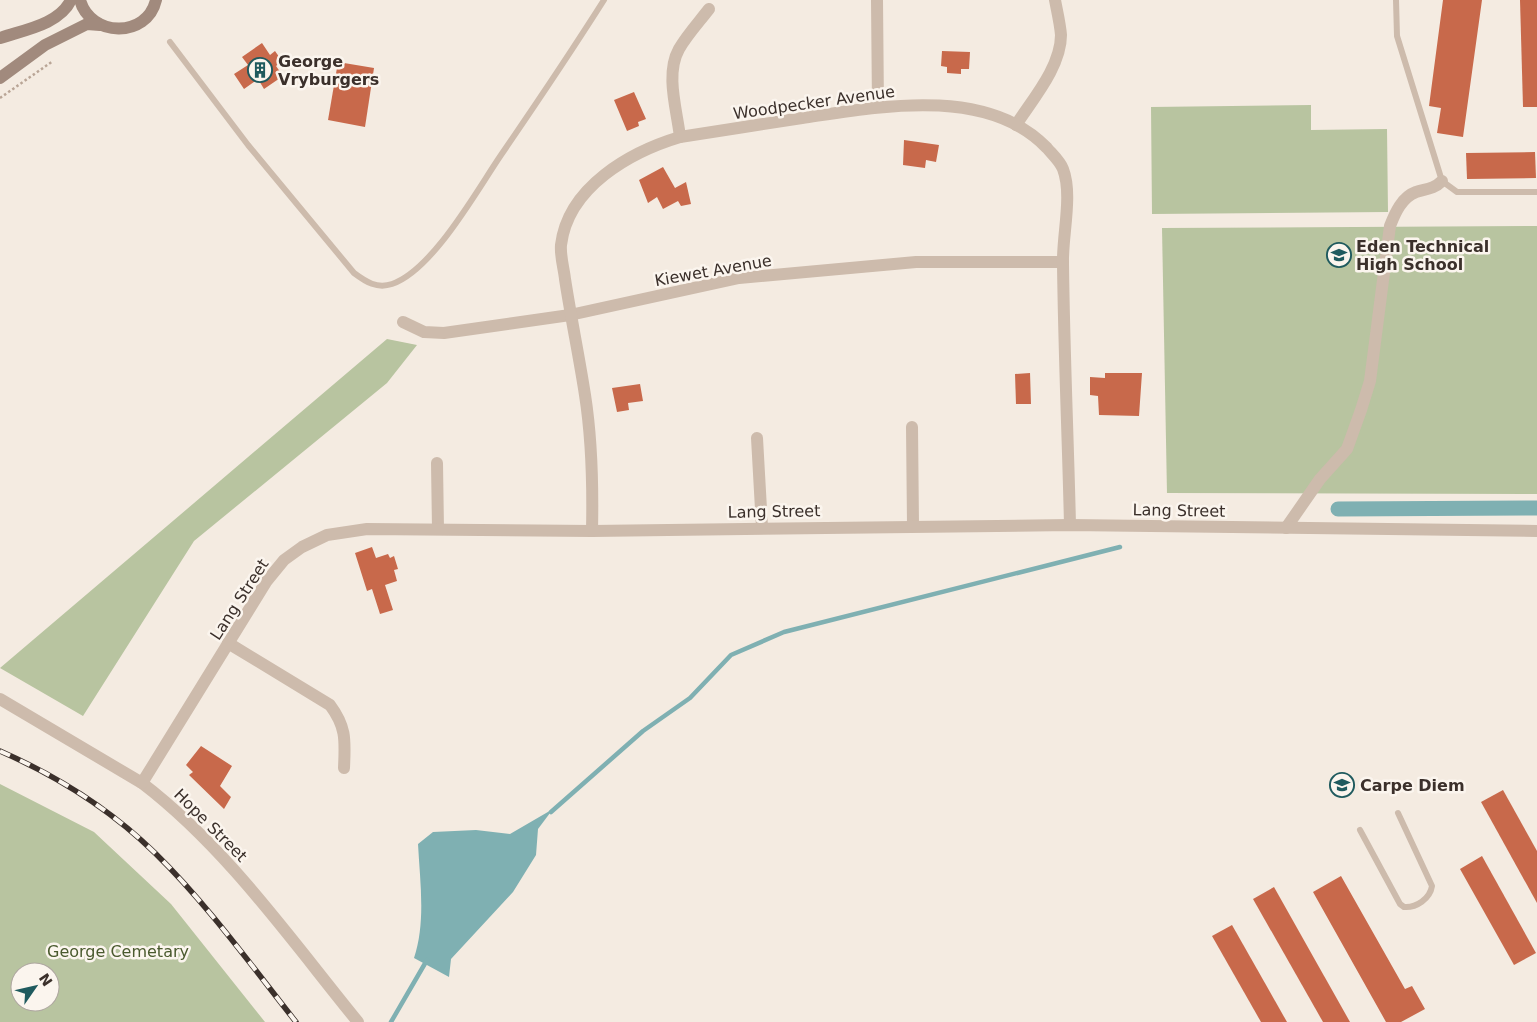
<svg xmlns="http://www.w3.org/2000/svg" width="1537" height="1022" font-family="'DejaVu Sans',sans-serif">
<style>
.green{fill:#b8c4a0;fill-rule:evenodd}
.water{fill:#7fb0b2}
.lines{fill:none;stroke-linecap:round;stroke-linejoin:round}
.stream{stroke:#7fb0b2;stroke-width:4.5}
.canal{stroke:#7fb0b2;stroke-width:15}
.building{fill:#c8694b}
.path{stroke:#b9a596;stroke-width:2.5;stroke-dasharray:2.5 2.5;stroke-linecap:butt}
.lane{stroke:#cdbbac;stroke-width:6}
.street{stroke:#cdbbac;stroke-width:12}
.secondary{stroke:#a18a7d;stroke-width:12}
.rail-casing{stroke:#3b302b;stroke-width:5.5}
.rail{stroke:#fbf5ee;stroke-width:4;stroke-dasharray:11;stroke-linecap:butt}
.labels{text-anchor:middle;stroke-width:5;stroke-linejoin:round;paint-order:stroke}
.poi-label{font-size:16px;font-weight:bold;fill:#3b302b;stroke:#fbf5ee;text-anchor:start}
.street-label{font-size:16px;fill:#3b302b;stroke:#fbf5ee}
.park-label{font-size:16px;fill:#4a5a2e;stroke:#fbf5ee}
</style>
<rect width="100%" height="100%" fill="#f4ebe1"/>
<g class="green">
<polygon points="1311,105 1311,130 1387,129 1388,212 1152,214 1151,107"/>
<polygon points="1537,226 1537,494 1167,493 1162,228"/>
<polygon points="387,339 417,345 387,383 194,541 83,716 0,668"/>
<path d="M0 784 94 832 171 904 265 1022H0ZM20 972H50V1002H20Z"/>
</g>
<path class="water" d="M553 809 538 829 536 855 513 892 451 959 449 977 414 958C426 922 420 882 418 844L433 832 476 830 510 834Z"/>
<g class="lines">
<g class="stream">
<polyline points="551,812 643,731 690,698 731,655 784,632 1120,547"/>
<polyline points="391,1022 427,960"/>
</g>
<polyline class="canal" points="1338,509 1537,508"/>
</g>
<g class="building">
<polygon points="1443,0 1482,0 1463,137 1437,133 1441,108 1429,106"/>
<polygon points="1520,0 1537,0 1537,107 1523,107"/>
<polygon points="262,43 270,55 275,51 282,61 276,66 283,76 264,89 258,79 244,89 234,74 248,65 242,57"/>
<polygon points="942,51 970,52 969,69 961,69 961,74 947,73 947,67 941,66"/>
<polygon points="338,62 374,68 365,127 328,120"/>
<polygon points="634,92 646,119 638,122 639,126 627,131 614,100"/>
<polygon points="904,140 939,145 936,162 926,160 925,168 903,165"/>
<polygon points="1535,152 1536,178 1467,179 1466,153"/>
<polygon points="663,167 675,188 686,182 691,204 681,206 678,201 663,209 657,197 648,203 639,180"/>
<polygon points="1030,373 1031,404 1016,404 1015,374"/>
<polygon points="1105,373 1142,373 1139,416 1099,415 1098,396 1090,395 1090,377 1105,378"/>
<polygon points="640,384 643,401 628,403 629,410 617,412 612,388"/>
<polygon points="372,547 376,558 388,554 390,558 394,556 398,569 394,570 397,581 385,585 393,610 380,614 372,589 367,591 355,553"/>
<polygon points="201,746 232,766 220,786 231,797 224,809 189,775 193,772 186,765"/>
<polygon points="1503,790 1537,851 1537,903 1481,802"/>
<polygon points="1482,856 1536,953 1514,965 1460,869"/>
<polygon points="1341,876 1405,989 1412,986 1425,1009 1401,1022 1386,1022 1313,892"/>
<polygon points="1274,887 1350,1022 1323,1022 1253,899"/>
<polygon points="1232,925 1287,1022 1261,1022 1212,936"/>
</g>
<g class="lines">
<polyline class="path" points="0,98 53,61"/>
<g class="lane">
<polyline points="1396,0 1397,36 1442,181 1457,192 1537,192"/>
<path d="M170 42 248 145 354 273C366 282 377 289 392 284 433 270 477 190 501 155 536 104 571 52 604 0"/>
<path d="M1360 830 1400 904 1404 907C1416 908 1430 899 1432 886L1398 813"/>
</g>
<g class="street">
<polyline points="877,0 878,107"/>
<path d="M1016 125C1032 100 1061 67 1061 35 1060 23 1057 11 1055 0"/>
<path d="M680 137C677 110 665 74 679 49 687 35 699 22 709 9"/>
<polyline points="403,322 424,332 444,333 570,315 739,278 916,262 1063,262"/>
<polyline points="912,427 913,525"/>
<polyline points="757,438 762,527"/>
<polyline points="437,463 438,529"/>
<path d="M1286 528 1320 479 1347 449 1361 410 1370 381 1390 226C1395 213 1402 197 1416 192 1426 189 1434 189 1442 181"/>
<path d="M592 531C593 485 592 440 585 395 579 356 571 318 565 279 564 269 560 256 561 245 568 187 630 152 680 137 721 131 761 124 802 118 877 107 987 85 1047 148 1052 154 1060 161 1063 169 1073 195 1062 236 1063 264 1064 351 1068 438 1070 525"/>
<path d="M228 643 330 705C347 728 345 741 344 768"/>
<path d="M0 699 142 783C227 848 291 940 358 1022"/>
<polyline points="142,783 266,582 284,560 302,547 327,535 367,529 592,531 1070,525 1537,531"/>
</g>
<g class="secondary">
<path d="M80 0C90 37 147 39 156 0"/>
<path d="M0 38C23 30 59 25 71 0"/>
<polyline points="0,78 45,45 87,24 100,25"/>
</g>
<defs>
<path id="rail" d="M0 751C57 776 110 809 155 853 207 904 251 965 296 1022"/>
</defs>
<use href="#rail" class="rail-casing"/>
<use href="#rail" class="rail"/>
</g>
<defs>
<symbol id="building-ring" viewBox="-11 -11 22 22"><circle r="9.5" fill="#fbf5ee" stroke="#1f5a5e" stroke-width="1.5"/><path d="M-4-6H4V6H1V3H-1V6H-4ZM-2.5-4.3h1.7v1.8h-1.7ZM.8-4.3h1.7v1.8H.8ZM-2.5-1h1.7V.8h-1.7ZM.8-1h1.7V.8H.8Z" fill="#1f5a5e"/></symbol>
<symbol id="school-ring" viewBox="-11 -11 22 22"><circle r="9.5" fill="#fbf5ee" stroke="#1f5a5e" stroke-width="1.5"/><path d="M0-5L7-2L0 1L-7-2ZM-4 1L0 2.5L4 1V4Q0 6-4 4Z" fill="#1f5a5e"/></symbol>
</defs>
<g fill-rule="evenodd">
<use href="#building-ring" x="246" y="56" width="28" height="28"/>
<use href="#school-ring" x="1325" y="241" width="28" height="28"/>
<use href="#school-ring" x="1328" y="771" width="28" height="28"/>
</g>
<g class="labels">
<g class="poi-label">
<text x="278" y="67">George<tspan x="278" dy="18">Vryburgers</tspan></text>
<text x="1356" y="252">Eden Technical<tspan x="1356" dy="18">High School</tspan></text>
<text x="1360" y="791">Carpe Diem</text>
</g>
<g class="street-label">
<text transform="translate(814 102) rotate(-8)" y="6">Woodpecker Avenue</text>
<text transform="translate(713 270) rotate(-10)" y="6">Kiewet Avenue</text>
<text transform="translate(1179 510) rotate(1)" y="6">Lang Street</text>
<text transform="translate(774 511) rotate(-1)" y="6">Lang Street</text>
<text transform="translate(239 599) rotate(-57)" y="6">Lang Street</text>
<text transform="translate(211 825) rotate(45)" y="6">Hope Street</text>
</g>
<g class="park-label">
<text x="118" y="957">George Cemetary</text>
</g>
</g>
<g transform="translate(35 987) rotate(56)"><circle r="24" fill="#fbf5ee" stroke="#aea6a0"/>
<path d="M0-4L9 19L0 12L-9 19Z" fill="#1f5a5e"/>
<text y="-8" font-size="14" font-weight="bold" text-anchor="middle" fill="#3b302b">N</text>
</g>
</svg>
